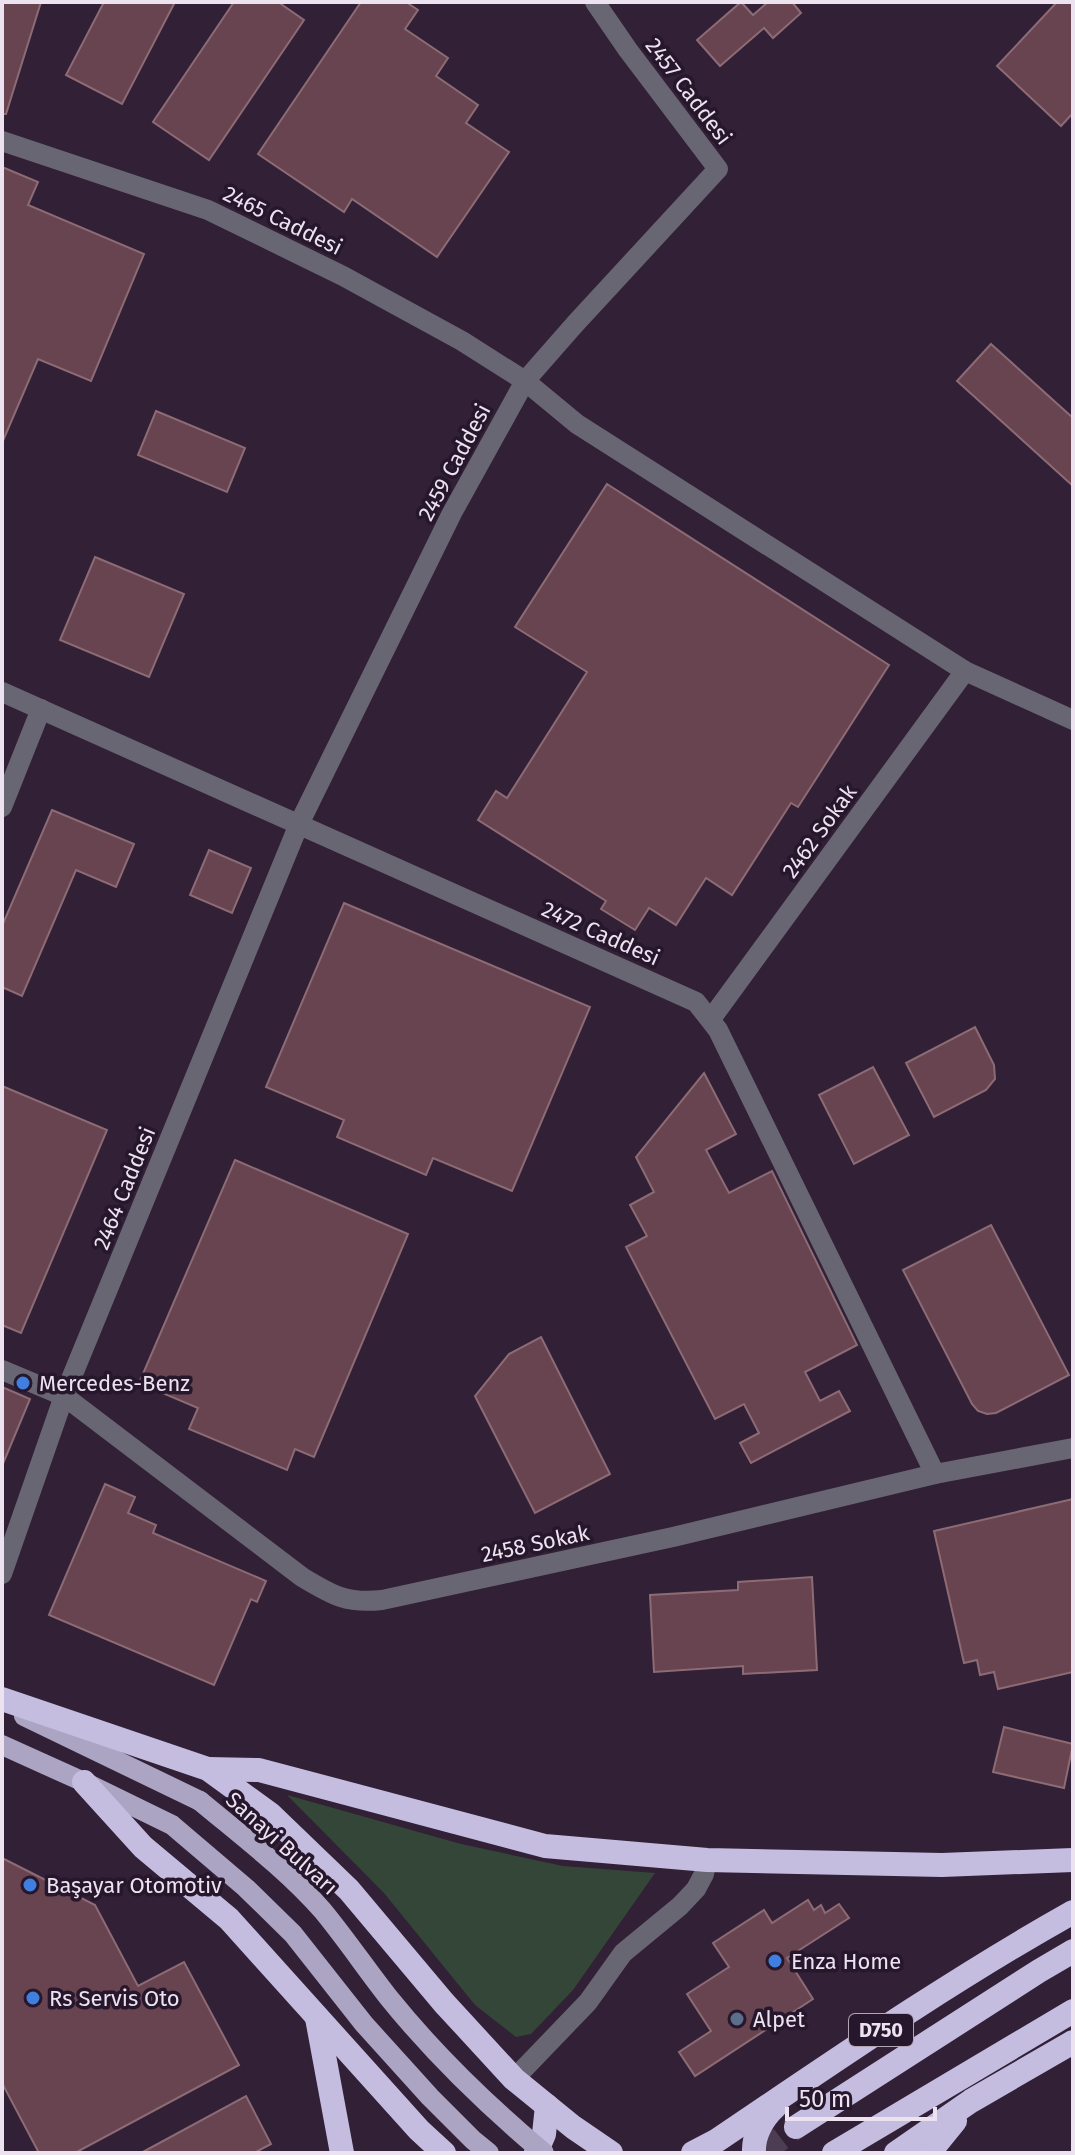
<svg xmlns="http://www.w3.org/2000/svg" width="1075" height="2155" font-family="'Fira Sans',sans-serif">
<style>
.green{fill:#344637}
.building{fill:#67444f;stroke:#8d6b75;stroke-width:2}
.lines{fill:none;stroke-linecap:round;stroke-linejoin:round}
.highway-tunnel{stroke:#4d3d52;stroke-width:24;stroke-dasharray:24 12;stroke-linecap:butt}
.minor{stroke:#696674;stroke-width:20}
.major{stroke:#aba4c2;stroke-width:20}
.highway{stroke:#c4bde0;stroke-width:24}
.major-bridge{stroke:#aba4c2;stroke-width:20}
.shop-dot{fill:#3f7fe0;stroke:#27172c;stroke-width:3}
.service-dot{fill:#5c6f8a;stroke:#27172c;stroke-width:3}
.labels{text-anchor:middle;stroke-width:7;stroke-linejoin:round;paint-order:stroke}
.shield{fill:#27172c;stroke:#b2a5b5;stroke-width:2}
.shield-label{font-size:20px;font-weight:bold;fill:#ede2f0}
.street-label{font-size:22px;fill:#ede2f0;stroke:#27172c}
.poi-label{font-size:22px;fill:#ede2f0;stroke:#27172c;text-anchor:start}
</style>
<rect width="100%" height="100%" fill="#312036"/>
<polygon class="green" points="287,1795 461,1844 563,1866 655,1873 573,1990 531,2034 516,2037 475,2005 384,1893"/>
<g class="building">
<polygon points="2,2 41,2 6,114 2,114"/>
<polygon points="104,2 175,2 122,104 66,75"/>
<polygon points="234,2 278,2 304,20 209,160 153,122"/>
<polygon points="361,2 406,2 418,10 405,29 448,58 436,76 478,105 466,123 509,152 437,257 352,199 344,212 258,154"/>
<polygon points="741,2 753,15 768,2 792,2 801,13 773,38 764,28 720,66 697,40"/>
<polygon points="1057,2 1073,2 1073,113 1061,126 997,66"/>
<polygon points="2,167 38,182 28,205 144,254 91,381 38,359 2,443"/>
<polygon points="991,344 1073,418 1073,486 957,381"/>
<polygon points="156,411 245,448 227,492 138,455"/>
<polygon points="607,484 889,665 798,807 791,803 732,895 706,878 676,925 649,908 635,930 601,909 606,901 478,820 496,791 507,798 587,672 515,627"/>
<polygon points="95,557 184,594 149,677 60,640"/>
<polygon points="52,810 134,844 116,887 76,870 22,996 2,987 2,926"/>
<polygon points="209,850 251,868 232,913 190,895"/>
<polygon points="344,903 590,1007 512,1191 433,1158 426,1175 337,1137 344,1120 266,1087"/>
<polygon points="975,1027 994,1065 995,1079 986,1090 934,1117 906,1063"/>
<polygon points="873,1067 909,1135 854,1164 819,1095"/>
<polygon points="704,1073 736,1134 706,1150 729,1193 772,1171 857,1345 805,1372 820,1401 839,1391 850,1411 751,1463 740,1443 759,1433 744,1404 715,1419 626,1247 647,1236 630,1205 654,1192 636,1157"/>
<polygon points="2,1086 107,1130 21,1333 2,1325"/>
<polygon points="235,1160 408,1234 314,1457 295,1449 287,1470 189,1429 198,1408 139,1383"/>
<polygon points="991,1225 1069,1375 996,1413 987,1414 978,1411 972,1404 903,1270"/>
<polygon points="541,1337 610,1474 535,1513 475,1396 509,1354"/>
<polygon points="2,1387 30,1399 2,1466"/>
<polygon points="105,1484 135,1497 128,1513 156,1525 153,1533 266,1581 257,1602 251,1599 214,1685 49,1615"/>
<polygon points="1073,1499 1073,1672 998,1689 994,1672 980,1675 977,1660 964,1663 934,1531"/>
<polygon points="812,1577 817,1670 743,1674 743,1666 654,1672 650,1595 738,1590 738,1582"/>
<polygon points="1004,1727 1073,1744 1064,1788 993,1772"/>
<polygon points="2,1858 95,1905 138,1986 184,1962 239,2065 75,2153 39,2153 2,2083"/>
<polygon points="808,1900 814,1910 821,1905 825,1913 839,1904 849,1918 787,1958 813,1999 695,2076 679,2052 711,2031 687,1994 729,1967 713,1943 764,1910 772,1923"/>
<polygon points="246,2096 271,2144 254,2153 141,2153"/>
</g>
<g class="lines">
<polyline class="highway-tunnel" points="762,2153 796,2127"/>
<g class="minor">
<polyline points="2,141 208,210 343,276 462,341 525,381 577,424 965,671 1073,720"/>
<polyline points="2,692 696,1002 718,1030 935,1474"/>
<polyline points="2,807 41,709"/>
<polyline points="711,1019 965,671"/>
<path d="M2 1370 64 1396 302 1577C332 1595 346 1604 382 1600L673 1537 935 1474 1073 1448"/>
<polyline points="2,1574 64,1396 299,824 452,513 525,381 575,324 718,169 628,50 595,2"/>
<polyline points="514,2079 588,2002 623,1953 680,1906 696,1889 704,1874 707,1860"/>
</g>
<g class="major">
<polyline points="24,1716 200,1801"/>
<polyline points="2,1745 84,1782 172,1825 246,1888 293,1934 364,2024 430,2097 473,2140 489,2153"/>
</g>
<g class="highway">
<polyline points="2,1699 208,1769 270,1814 349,1890 444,2003 514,2079 573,2127 611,2153"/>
<polyline points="208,1769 259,1770 545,1846 707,1860 942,1865 1073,1860"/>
<polyline points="84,1782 143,1847 229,1919 419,2130 444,2153"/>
<polyline points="317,2018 342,2153"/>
<polyline points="796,2127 1039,1971 1073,1951"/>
<polyline points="536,2153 544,2134 547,2106"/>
<path d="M693 2153 716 2141C833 2062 950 1981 1073 1912"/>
<path d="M754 2153C753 2136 762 2119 775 2107"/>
<polyline points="834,2153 1073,2011"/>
<polyline points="896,2153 971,2101 1073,2042"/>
<polyline points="929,2153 955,2121"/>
</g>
<path class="major-bridge" d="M200 1801C242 1836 287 1870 323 1911 346 1939 367 1970 389 1998 435 2055 488 2106 544 2153"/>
</g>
<g class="shop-dot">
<circle cx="23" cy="1383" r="8"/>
<circle cx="30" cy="1885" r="8"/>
<circle cx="775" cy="1961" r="8"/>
<circle cx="33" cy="1998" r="8"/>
</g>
<circle class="service-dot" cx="737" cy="2019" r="8"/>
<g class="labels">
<rect class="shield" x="849" y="2014" width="64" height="32" rx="6"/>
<g class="shield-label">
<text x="881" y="2037">D750</text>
</g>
<g class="street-label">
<text transform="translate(689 91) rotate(53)" y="8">2457 Caddesi</text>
<text transform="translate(283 220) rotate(26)" y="8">2465 Caddesi</text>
<text transform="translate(454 462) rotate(-62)" y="8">2459 Caddesi</text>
<text transform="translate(819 831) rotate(-54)" y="8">2462 Sokak</text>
<text transform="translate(601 933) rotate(24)" y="8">2472 Caddesi</text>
<text transform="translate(124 1188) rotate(-68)" y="8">2464 Caddesi</text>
<text transform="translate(535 1543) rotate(-12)" y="8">2458 Sokak</text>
<text transform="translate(282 1843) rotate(42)" y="8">Sanayi Bulvarı</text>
</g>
<g class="poi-label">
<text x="39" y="1391">Mercedes-Benz</text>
<text x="46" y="1893">Başayar Otomotiv</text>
<text x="791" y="1969">Enza Home</text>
<text x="49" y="2006">Rs Servis Oto</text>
<text x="753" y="2027">Alpet</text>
</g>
</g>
<rect width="1075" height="2155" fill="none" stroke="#ede2f0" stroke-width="8"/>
<path d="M787 2107v12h148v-12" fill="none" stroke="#ede2f0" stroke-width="4"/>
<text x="799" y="2107" font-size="24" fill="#ede2f0" stroke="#27172c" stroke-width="6" paint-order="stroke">50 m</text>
</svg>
